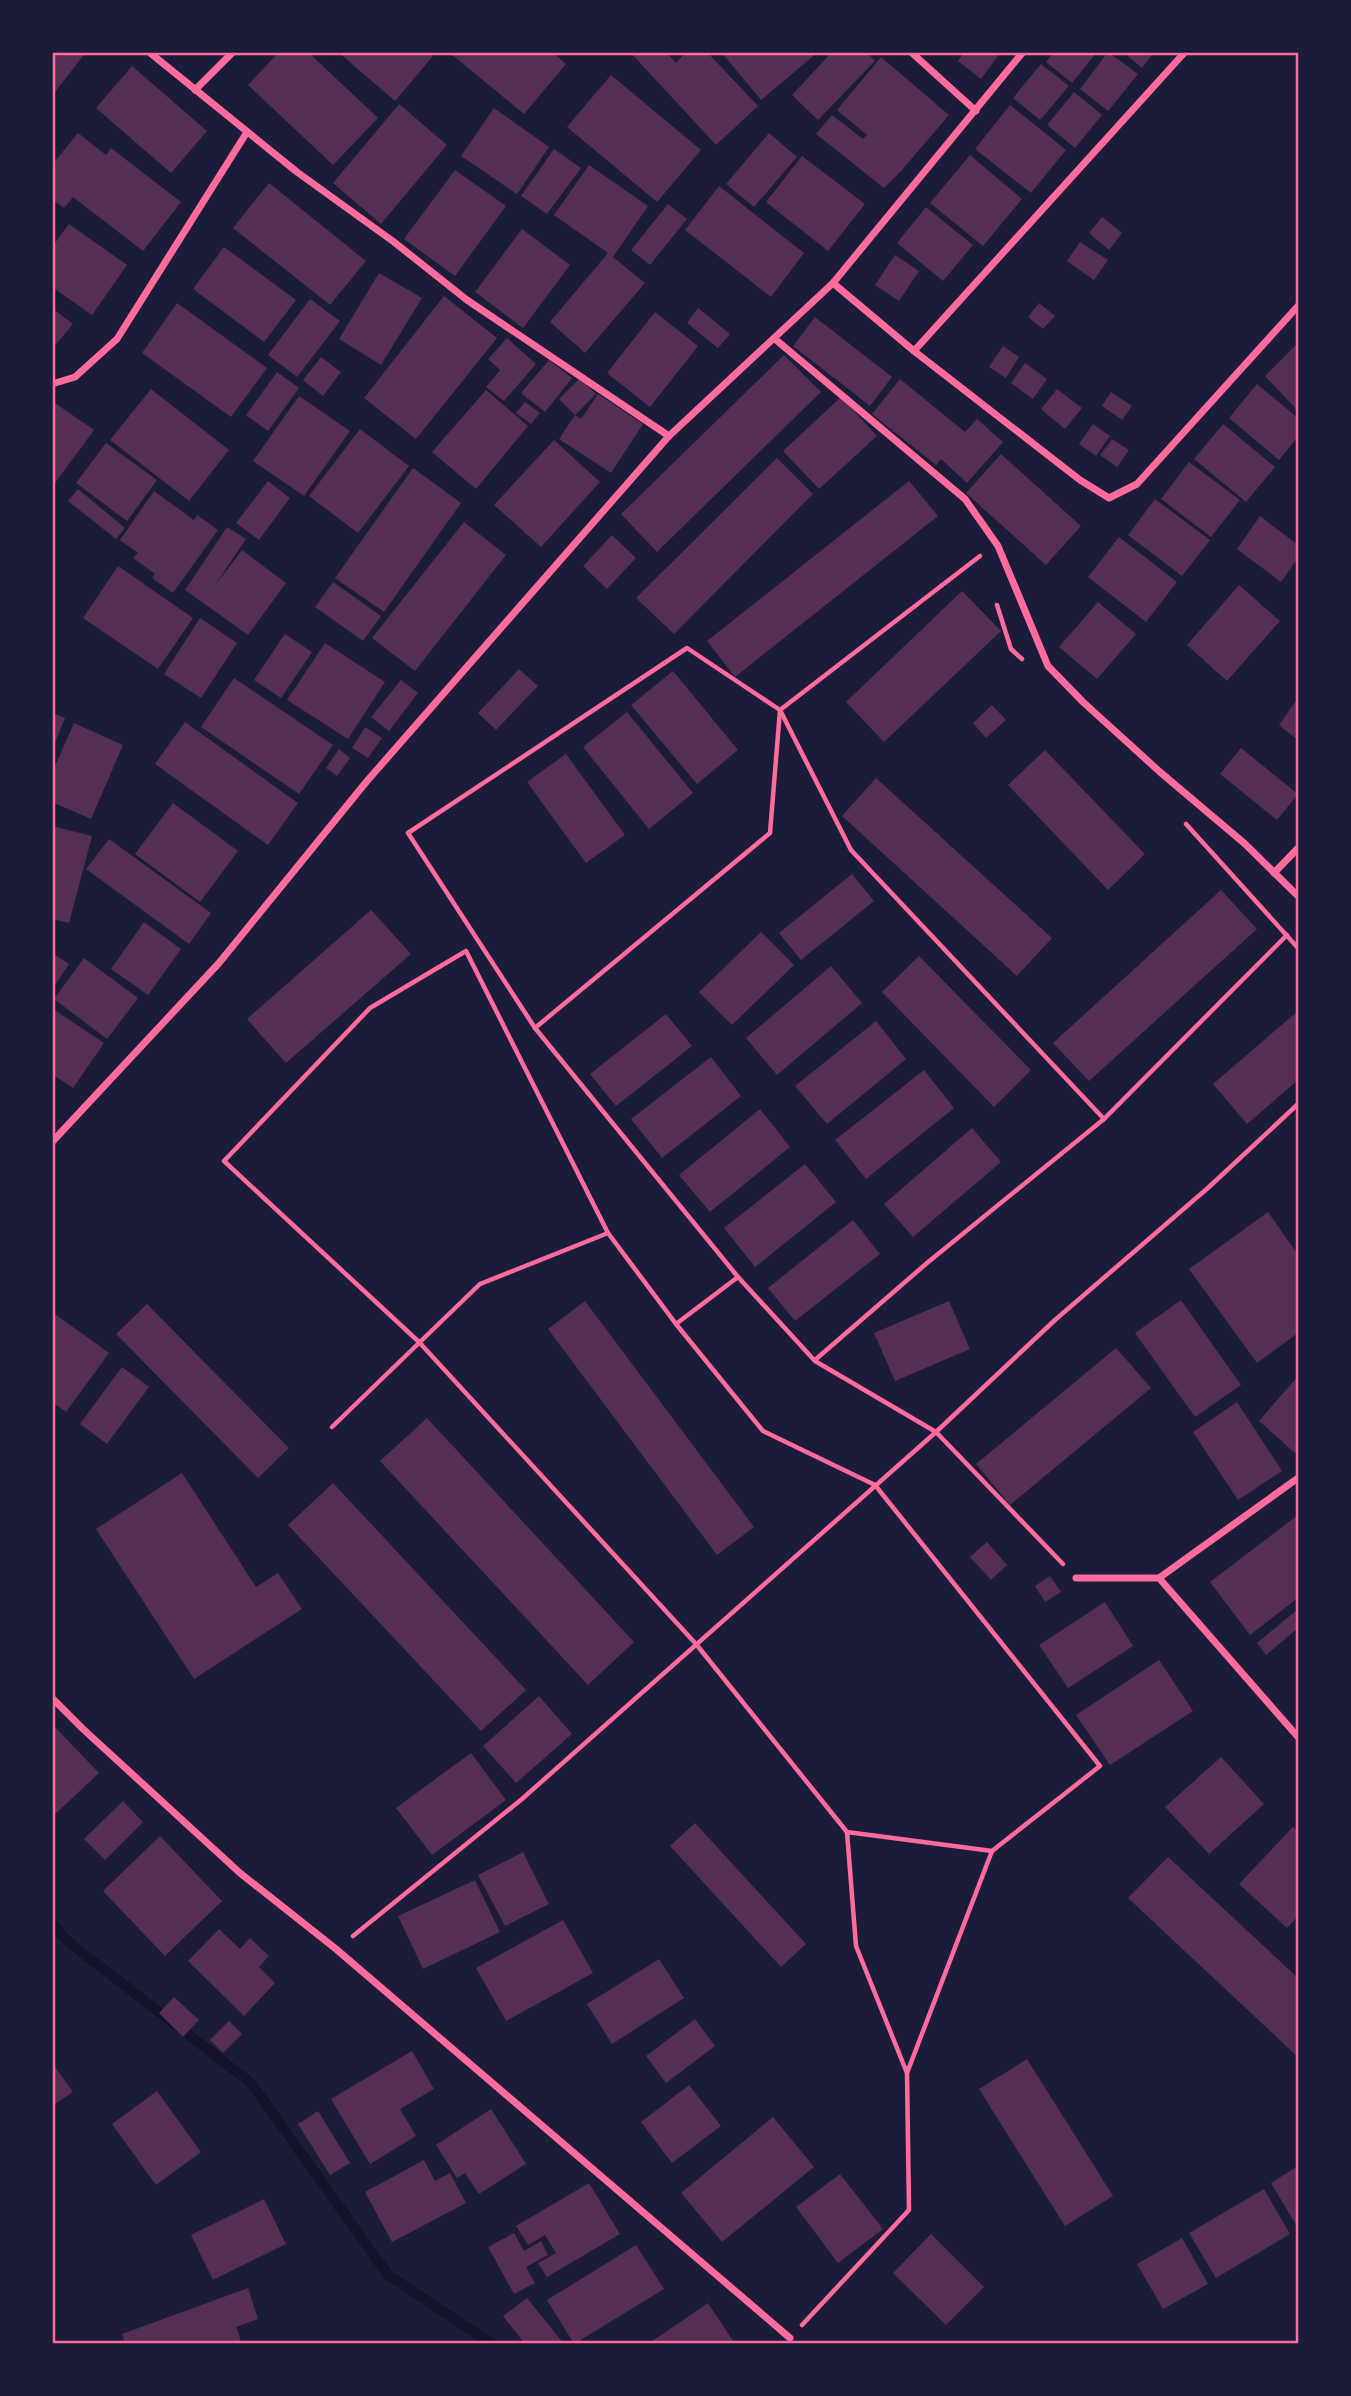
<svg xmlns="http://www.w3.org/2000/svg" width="1351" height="2396" font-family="'Libre Baskerville',serif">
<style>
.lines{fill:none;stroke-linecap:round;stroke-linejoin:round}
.stream{stroke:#12122b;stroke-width:10}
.building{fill:#542f53}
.path{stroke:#ff6b9d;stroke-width:4.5}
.minor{stroke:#ff6b9d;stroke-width:7}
.neatline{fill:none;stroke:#ff6b9d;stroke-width:2.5}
</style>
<rect width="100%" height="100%" fill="#1b1b3a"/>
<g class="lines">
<polyline class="stream" points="52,1923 66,1940 251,2083 388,2275 492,2344"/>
</g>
<g class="building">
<polygon points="52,52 86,52 55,92 52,90"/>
<polygon points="279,52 308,52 378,118 333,165 248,85"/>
<polygon points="338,52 428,52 433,56 395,101"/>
<polygon points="449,52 552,52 566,64 524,114"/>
<polygon points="630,52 666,52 676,63 686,52 707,52 758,106 716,145"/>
<polygon points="721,52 818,52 761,100"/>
<polygon points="832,52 866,52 875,61 818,120 792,95"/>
<polygon points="964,52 1001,52 981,79 958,61"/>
<polygon points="1054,52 1097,52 1072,83 1046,62"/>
<polygon points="1108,52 1138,74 1108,111 1080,89"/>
<polygon points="1123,52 1154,52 1142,68"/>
<polygon points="881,57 949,115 901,171 884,188 816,134 832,115 863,139 867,135 837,110"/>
<polygon points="1041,64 1069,86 1040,120 1013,98"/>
<polygon points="132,66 207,131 171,173 96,108"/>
<polygon points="611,75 701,150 657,202 567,127"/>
<polygon points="1074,92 1102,115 1075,148 1047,125"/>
<polygon points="399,104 447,145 381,224 333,183"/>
<polygon points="1010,105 1066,150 1031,193 975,149"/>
<polygon points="494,108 549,147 517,194 461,156"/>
<polygon points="78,133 106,155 111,148 181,202 143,251 73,197 64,208 52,199 52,165"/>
<polygon points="769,133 797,157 754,207 726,184"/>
<polygon points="554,149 581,168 547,214 521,196"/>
<polygon points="970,155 1022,199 983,246 930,203"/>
<polygon points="802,156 865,204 828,251 766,202"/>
<polygon points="589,165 648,206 613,257 645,283 585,353 550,322 608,253 554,215"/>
<polygon points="455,170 506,206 455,276 404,239"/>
<polygon points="269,183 366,261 330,305 233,228"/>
<polygon points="719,186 804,253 771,297 685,230"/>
<polygon points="668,204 687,219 650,265 631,250"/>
<polygon points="926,207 973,245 943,281 897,243"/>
<polygon points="1102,217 1122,233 1109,250 1089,233"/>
<polygon points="69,224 127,265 92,315 52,287 52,247"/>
<polygon points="522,229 570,265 523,328 475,292"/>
<polygon points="1080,242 1108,260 1094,280 1067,261"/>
<polygon points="224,247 296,300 264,342 193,289"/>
<polygon points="895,255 919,271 899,301 875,285"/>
<polygon points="379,273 422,298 381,365 339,339"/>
<polygon points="444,296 497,338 416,439 364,398"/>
<polygon points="310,299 340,321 297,377 268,355"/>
<polygon points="177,303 267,368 231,417 142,353"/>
<polygon points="1039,303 1055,316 1043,329 1028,317"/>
<polygon points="52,308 73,324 52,349"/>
<polygon points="698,308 730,334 718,348 687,323"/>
<polygon points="655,312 698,346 650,407 607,373"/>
<polygon points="815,317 892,377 870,406 793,346"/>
<polygon points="507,338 536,364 504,401 486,387 500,370 488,359"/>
<polygon points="1298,343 1298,411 1265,376"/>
<polygon points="1003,346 1019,357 1006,378 989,367"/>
<polygon points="784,355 821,392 657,552 621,514"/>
<polygon points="321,357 341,372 323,396 303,380"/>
<polygon points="549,360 572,378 545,412 521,393"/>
<polygon points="1025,363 1047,379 1033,399 1011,383"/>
<polygon points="277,372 299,388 268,431 246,415"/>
<polygon points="580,378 596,394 575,415 559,399"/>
<polygon points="900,379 965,432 977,419 1003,442 967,483 941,459 936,465 872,414"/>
<polygon points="1257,384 1298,418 1298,437 1279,460 1229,418"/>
<polygon points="151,389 229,450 189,501 110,440"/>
<polygon points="1057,389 1082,408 1065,429 1041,409"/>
<polygon points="486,390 528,426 476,489 432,452"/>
<polygon points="1111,392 1132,406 1122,420 1102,406"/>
<polygon points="598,394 643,424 611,473 559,439 575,415 581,419"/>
<polygon points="299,396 350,431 304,496 253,461"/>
<polygon points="841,397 877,436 819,489 783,451"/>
<polygon points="52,401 94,430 52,487"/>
<polygon points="525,402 540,413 531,424 516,413"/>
<polygon points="1093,424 1110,436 1096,456 1079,444"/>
<polygon points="1223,424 1275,467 1246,502 1194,459"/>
<polygon points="360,429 409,466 358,533 309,496"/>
<polygon points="1112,439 1129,450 1117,467 1100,455"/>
<polygon points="554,440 600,482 541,547 494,505"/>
<polygon points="106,443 157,480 127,521 76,483"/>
<polygon points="1001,454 1081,526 1046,565 966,493"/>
<polygon points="777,458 813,494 674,634 636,598"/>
<polygon points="1189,462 1240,500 1211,537 1161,499"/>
<polygon points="413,468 461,503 384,612 335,578"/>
<polygon points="268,481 290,498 259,540 236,523"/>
<polygon points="909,481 938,516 735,677 707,641"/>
<polygon points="78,489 125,528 116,539 68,501"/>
<polygon points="154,491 194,520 197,515 218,530 173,593 152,578 155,574 133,558 138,553 120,540"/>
<polygon points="1155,499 1210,540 1182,576 1128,535"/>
<polygon points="1260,516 1298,545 1298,558 1281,582 1237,549"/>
<polygon points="464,522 506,555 415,671 372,638"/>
<polygon points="227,527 246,539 213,588 242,550 286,583 248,635 185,590"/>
<polygon points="612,535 636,558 607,589 583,566"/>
<polygon points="1119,537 1177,582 1146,622 1088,577"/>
<polygon points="118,566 193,618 158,669 83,618"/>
<polygon points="333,582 381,616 363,641 315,607"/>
<polygon points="1239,585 1280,621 1227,681 1187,645"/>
<polygon points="962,591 1001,631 884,742 846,702"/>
<polygon points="1098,602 1136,634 1097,679 1059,647"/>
<polygon points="200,618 237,643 201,698 164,674"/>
<polygon points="285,634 312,652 281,698 254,680"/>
<polygon points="325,643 385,682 348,739 287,700"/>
<polygon points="519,669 538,686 496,730 478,713"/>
<polygon points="673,671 738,750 697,784 631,705"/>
<polygon points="234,678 333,745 299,794 201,727"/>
<polygon points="401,680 418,693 389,731 371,717"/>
<polygon points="1298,698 1298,740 1279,725"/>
<polygon points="992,705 1006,720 986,738 973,723"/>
<polygon points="627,712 693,793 649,829 583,747"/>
<polygon points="52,713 65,718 53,748 52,748"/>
<polygon points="185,722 298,803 268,845 155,764"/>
<polygon points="74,723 123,745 91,819 52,802 52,773"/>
<polygon points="365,727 382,738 368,758 352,748"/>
<polygon points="1241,748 1298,794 1277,820 1220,774"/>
<polygon points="339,749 350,758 337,776 326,768"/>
<polygon points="1045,750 1145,854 1108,890 1008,785"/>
<polygon points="566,754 625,835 586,863 527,782"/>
<polygon points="876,778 1052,938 1017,976 842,816"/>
<polygon points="173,803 238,851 200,902 135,854"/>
<polygon points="52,826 92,836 69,923 52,919"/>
<polygon points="109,839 211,913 189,944 86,869"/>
<polygon points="852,874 874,901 801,960 779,933"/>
<polygon points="1221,890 1257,929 1089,1081 1053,1043"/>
<polygon points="371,910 411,954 286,1063 247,1019"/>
<polygon points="144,922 181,949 148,995 111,969"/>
<polygon points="761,932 794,965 732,1025 699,992"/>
<polygon points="52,953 69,964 52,990"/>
<polygon points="919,956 1031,1070 994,1107 882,992"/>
<polygon points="84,958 138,998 107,1039 54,999"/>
<polygon points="831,966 862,1003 777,1075 746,1038"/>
<polygon points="52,1008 104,1043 73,1088 52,1074"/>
<polygon points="1298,1011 1298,1080 1247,1124 1213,1084"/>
<polygon points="666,1014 692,1046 616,1106 590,1074"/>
<polygon points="876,1021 906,1059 827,1124 795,1086"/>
<polygon points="711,1057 741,1096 662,1158 631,1119"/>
<polygon points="924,1070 954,1108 866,1179 835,1140"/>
<polygon points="760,1109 790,1147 710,1212 679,1175"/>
<polygon points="972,1128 1001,1162 913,1237 884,1204"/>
<polygon points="805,1164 836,1202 755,1267 724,1228"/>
<polygon points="1268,1212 1298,1255 1298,1333 1257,1363 1189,1269"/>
<polygon points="853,1220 880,1254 795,1321 768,1288"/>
<polygon points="1181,1300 1241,1385 1195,1417 1135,1333"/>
<polygon points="585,1301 754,1527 717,1555 548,1329"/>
<polygon points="949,1301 970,1349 895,1381 874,1333"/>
<polygon points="147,1304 289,1448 258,1478 116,1334"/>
<polygon points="52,1312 109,1353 66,1412 52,1402"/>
<polygon points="1116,1348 1151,1388 1010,1505 976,1464"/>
<polygon points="122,1367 149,1387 107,1444 80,1424"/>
<polygon points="1298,1376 1298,1450 1295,1453 1259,1421"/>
<polygon points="1237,1402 1282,1471 1238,1500 1193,1432"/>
<polygon points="427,1418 634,1642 588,1685 380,1461"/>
<polygon points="182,1473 256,1587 278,1573 302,1609 194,1679 96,1529"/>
<polygon points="333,1483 526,1690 481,1731 288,1525"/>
<polygon points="1298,1515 1298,1598 1250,1635 1210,1582"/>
<polygon points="987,1542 1007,1565 991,1580 970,1557"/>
<polygon points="1050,1576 1061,1592 1045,1602 1035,1586"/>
<polygon points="1105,1602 1133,1646 1068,1688 1039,1645"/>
<polygon points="1298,1609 1298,1628 1266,1655 1257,1643"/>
<polygon points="1159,1660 1193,1711 1110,1765 1076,1715"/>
<polygon points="539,1696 572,1734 516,1783 483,1746"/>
<polygon points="52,1724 99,1773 52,1817"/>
<polygon points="471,1753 506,1800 432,1855 396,1808"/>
<polygon points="1221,1757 1264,1804 1209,1854 1165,1807"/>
<polygon points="123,1801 143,1822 105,1860 84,1839"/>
<polygon points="695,1823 806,1944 781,1967 670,1846"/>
<polygon points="1293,1827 1298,1832 1298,1916 1287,1928 1239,1884"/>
<polygon points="160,1836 222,1901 165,1956 103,1891"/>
<polygon points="523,1852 549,1904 505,1926 478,1875"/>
<polygon points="1168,1857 1298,1978 1298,2057 1128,1898"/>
<polygon points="475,1880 500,1932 423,1969 398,1916"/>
<polygon points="563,1920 593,1973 506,2021 476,1968"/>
<polygon points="219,1929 240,1949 250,1938 269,1956 259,1967 275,1983 244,2016 188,1961"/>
<polygon points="659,1959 684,1998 612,2044 587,2004"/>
<polygon points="174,1997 199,2020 183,2037 159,2013"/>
<polygon points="695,2019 715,2046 666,2083 646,2056"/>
<polygon points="229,2021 242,2034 223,2053 210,2040"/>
<polygon points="412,2051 434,2089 400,2109 416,2136 370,2164 331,2099"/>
<polygon points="1027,2059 1113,2196 1065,2226 979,2089"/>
<polygon points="52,2063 73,2092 52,2106"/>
<polygon points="689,2085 721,2126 672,2163 641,2122"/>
<polygon points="157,2091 201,2152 156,2185 112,2124"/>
<polygon points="491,2109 526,2164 479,2194 465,2173 457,2178 436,2145"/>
<polygon points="318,2111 350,2163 330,2175 298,2124"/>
<polygon points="773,2117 814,2167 722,2242 681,2193"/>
<polygon points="424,2160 435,2181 450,2173 466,2203 392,2242 365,2192"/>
<polygon points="1298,2166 1298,2228 1271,2183"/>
<polygon points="840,2174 883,2229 838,2263 796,2207"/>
<polygon points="589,2183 620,2234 547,2277 538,2263 556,2253 545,2235 528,2245 516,2226"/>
<polygon points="1264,2189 1290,2234 1216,2278 1189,2233"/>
<polygon points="264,2199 286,2244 213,2280 191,2235"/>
<polygon points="514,2233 524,2251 541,2241 548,2255 526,2267 535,2283 514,2294 488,2247"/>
<polygon points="931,2234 984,2287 946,2325 893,2273"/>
<polygon points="1182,2238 1208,2284 1163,2309 1137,2264"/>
<polygon points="636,2245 664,2289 574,2344 547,2300"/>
<polygon points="248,2288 258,2319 236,2327 242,2344 125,2344 122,2334"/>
<polygon points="527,2298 564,2344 525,2344 503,2316"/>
<polygon points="708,2303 735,2344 648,2344"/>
</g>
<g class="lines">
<g class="path">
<polyline points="997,605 1011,649 1022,659"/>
<polyline points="1186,824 1298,948"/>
<polyline points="535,1028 770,833 780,710 980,556"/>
<polyline points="676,1324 738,1277"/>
<polyline points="815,1360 927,1263 1104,1119 1287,935"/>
<polyline points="332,1427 480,1284 608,1233"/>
<polyline points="1063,1564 936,1432 815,1361 738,1277 535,1028 408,833 687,648 780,710 851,850 1104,1119"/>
<polyline points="353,1936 522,1799 936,1432 1055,1320 1209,1187 1298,1104"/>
<polyline points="907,2073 992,1851 1100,1766 875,1485 763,1431 676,1324 608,1233 466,951 370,1008 224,1161 419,1342 696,1644 847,1832 992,1851"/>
<polyline points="802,2325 909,2210 907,2073 856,1946 847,1832"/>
</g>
<g class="minor">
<polyline points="149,52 297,172 394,242 467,300 669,436"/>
<polyline points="911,52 976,111"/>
<polyline points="195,90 233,52"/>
<polyline points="833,283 914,351 1080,480 1109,498 1137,484 1298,306"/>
<polyline points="775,339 965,499 998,546 1048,666 1083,702 1160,772 1244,843 1298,896"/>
<polyline points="914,351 1185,52"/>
<polyline points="52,384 75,377 117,339 247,132"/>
<polyline points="1274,873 1298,848"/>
<polyline points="52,1142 219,963 367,781 669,436 833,283 1023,52"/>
<polyline points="1076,1578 1159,1578 1298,1478"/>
<polyline points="1159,1578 1298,1737"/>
<polyline points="52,1698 83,1729 240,1873 336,1949 790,2338"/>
</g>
</g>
<rect width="1351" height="2396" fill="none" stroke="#1b1b3a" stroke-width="108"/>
<rect x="54" y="54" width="1243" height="2288" class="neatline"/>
</svg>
